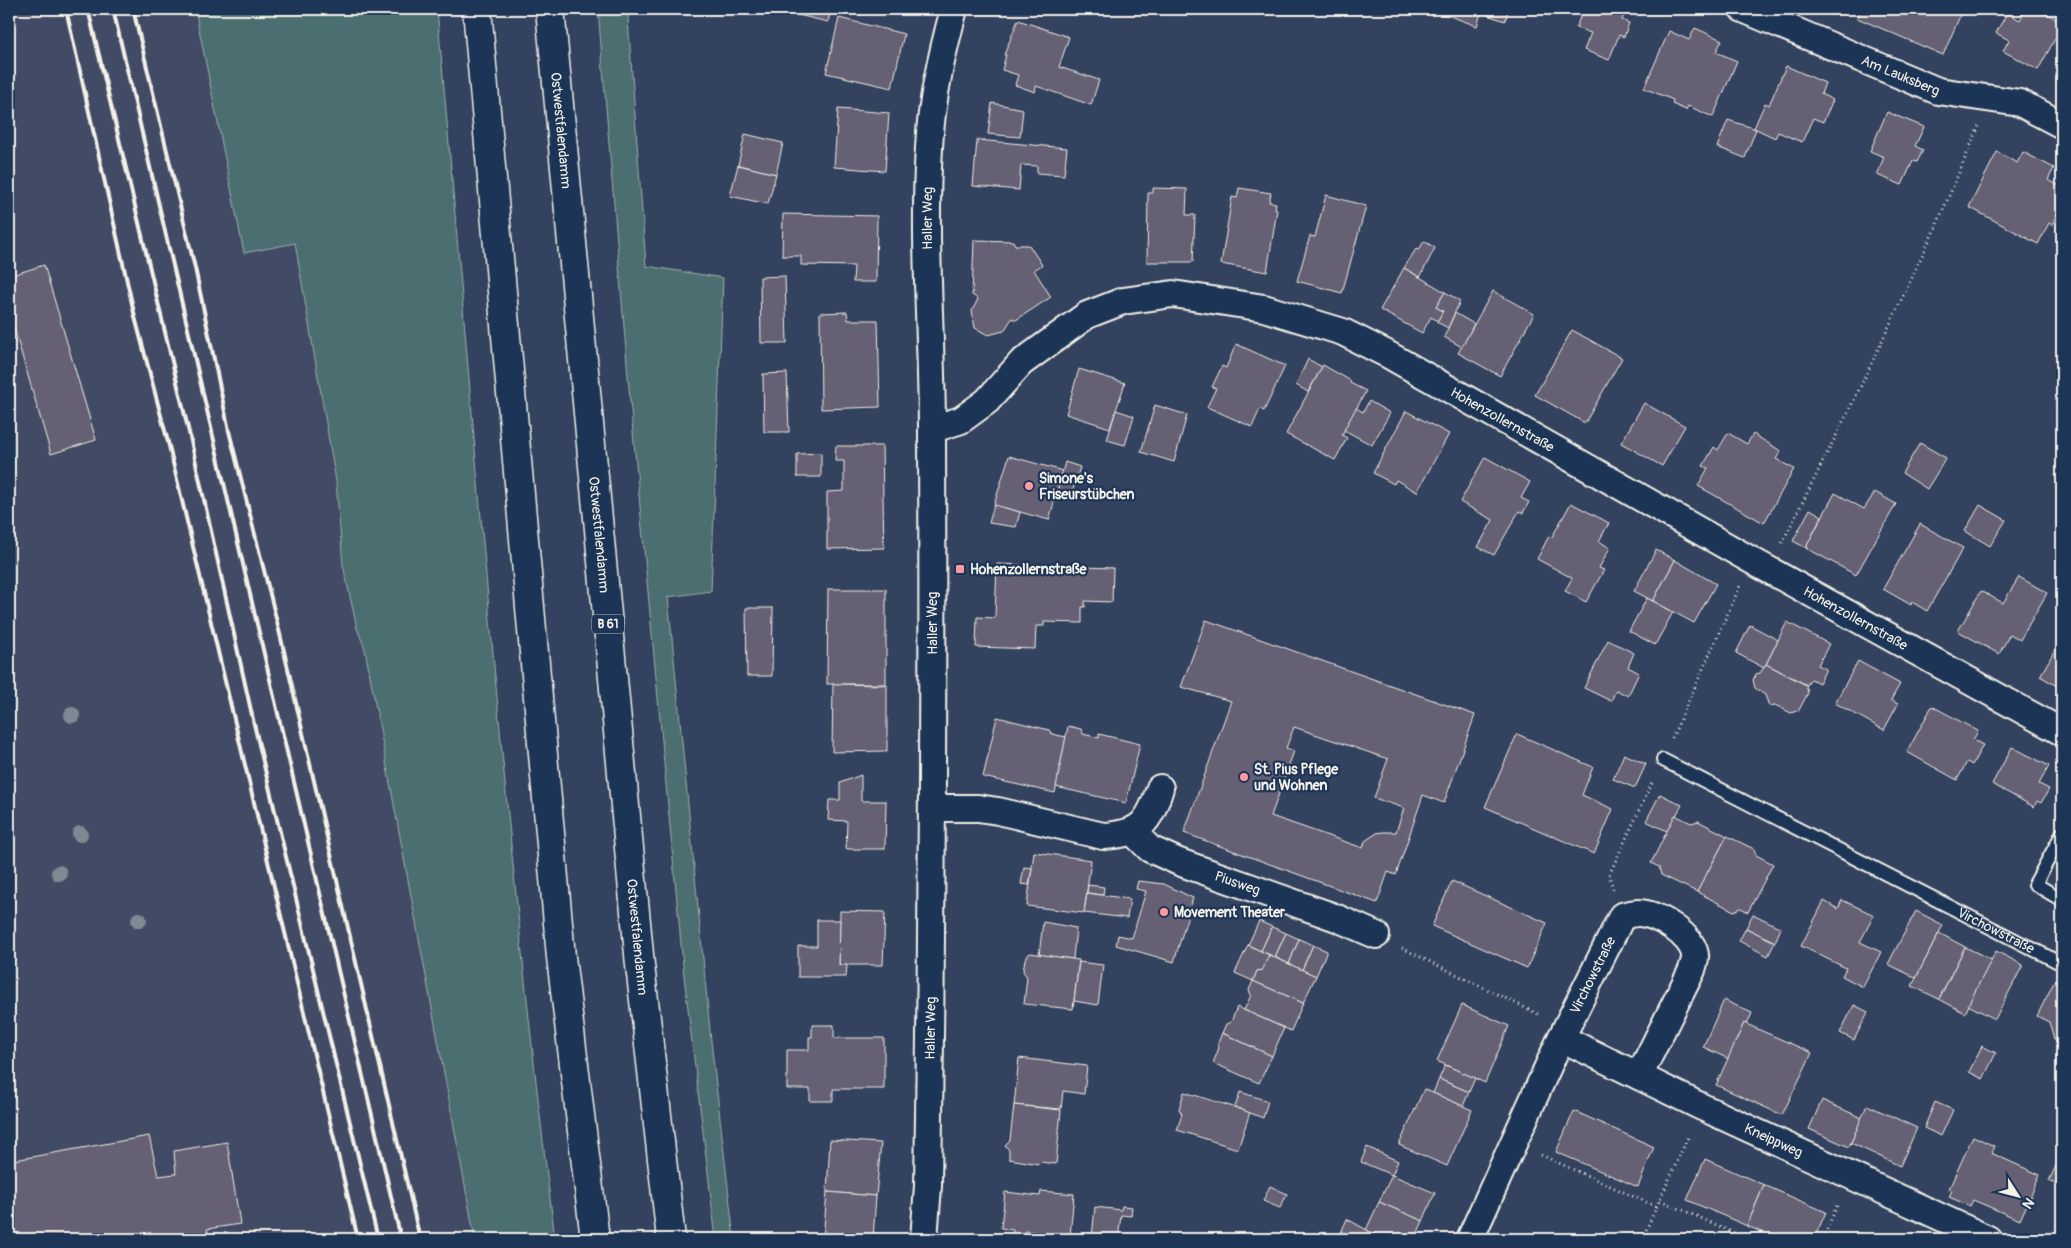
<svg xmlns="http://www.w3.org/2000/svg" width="2071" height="1248" font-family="Pangolin,sans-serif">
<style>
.built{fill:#424b65}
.green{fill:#4c6e70;stroke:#a0b0ac}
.building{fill:#656073;stroke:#f4f1e8;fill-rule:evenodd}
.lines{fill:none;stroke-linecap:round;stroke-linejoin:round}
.lane-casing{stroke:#f4f1e8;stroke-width:16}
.street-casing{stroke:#f4f1e8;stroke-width:30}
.highway-casing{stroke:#f4f1e8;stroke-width:31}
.path{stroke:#f4f1e8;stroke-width:3;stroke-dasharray:1 4;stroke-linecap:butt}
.lane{stroke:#1d3557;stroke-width:12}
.street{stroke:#1d3557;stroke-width:26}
.highway{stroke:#1d3557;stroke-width:28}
.rail{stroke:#f4f1e8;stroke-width:4}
.tree{fill:#7d8993}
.poi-dot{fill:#ff9aa2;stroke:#1d3557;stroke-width:2}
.labels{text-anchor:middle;stroke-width:4.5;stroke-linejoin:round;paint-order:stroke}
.shield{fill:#1d3557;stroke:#b4b9bc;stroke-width:1}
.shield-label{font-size:12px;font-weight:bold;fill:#f4f1e8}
.street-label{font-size:14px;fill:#f4f1e8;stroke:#1d3557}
.poi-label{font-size:14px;font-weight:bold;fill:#f4f1e8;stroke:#1d3557;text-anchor:start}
</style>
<rect width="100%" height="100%" fill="#33425f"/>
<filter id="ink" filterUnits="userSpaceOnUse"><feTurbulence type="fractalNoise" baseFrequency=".02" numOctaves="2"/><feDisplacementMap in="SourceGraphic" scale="10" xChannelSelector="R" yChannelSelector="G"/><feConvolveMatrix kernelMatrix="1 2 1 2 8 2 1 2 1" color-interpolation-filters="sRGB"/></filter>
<g filter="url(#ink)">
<polygon class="built" points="9,9 195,9 244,253 294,243 336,481 343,565 357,628 365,649 475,1239 9,1239"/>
<g class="green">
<path d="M195 9H437C474 419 503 831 555 1239H475L365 649 357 628 343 565 336 481 295 243 244 253Z"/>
<polygon points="598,9 631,9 628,19 646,266 723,278 711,591 668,597 711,1041 734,1239 716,1239 684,976 630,400"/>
</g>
<g class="building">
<polygon points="800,9 831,9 828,22 798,15"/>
<polygon points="1453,9 1509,9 1505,21 1481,13 1477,26 1450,16"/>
<polygon points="1583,9 1627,9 1622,20 1629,23 1624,37 1619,35 1609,60 1584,50 1591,33 1576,28"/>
<polygon points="1861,9 1963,9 1943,55 1857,18"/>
<polygon points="2026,9 2038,9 2062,22 2062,26 2038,70 2003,51 2009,40 1996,33 2007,13 2020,20"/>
<polygon points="839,18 904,34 892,88 826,73"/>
<polygon points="1018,20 1069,37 1059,67 1099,80 1091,105 1036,86 1035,92 1015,85 1018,75 1002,70 1006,55 1004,55"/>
<polygon points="1695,28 1722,40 1716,52 1737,61 1713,117 1688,106 1686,110 1672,104 1673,100 1644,88 1669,31 1689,40"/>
<polygon points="1786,66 1825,83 1821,94 1833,100 1823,122 1813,118 1802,142 1778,132 1775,138 1754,128 1765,103 1769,105"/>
<polygon points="992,103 1023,109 1020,137 988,134"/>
<polygon points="838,109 889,113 885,171 834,167"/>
<polygon points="1887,112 1924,127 1915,146 1923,150 1917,162 1913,161 1902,185 1877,175 1884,157 1870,151"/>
<polygon points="1728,120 1756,129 1745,158 1717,147"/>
<polygon points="745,134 783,143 776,174 738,165"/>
<polygon points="977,140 1067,148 1064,175 1037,173 1037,166 1021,165 1019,190 973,186"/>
<polygon points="1997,152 2017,163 2023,152 2054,168 2048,180 2062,187 2062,202 2052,225 2049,223 2038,244 1969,207"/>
<polygon points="738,165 776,174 768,204 730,196"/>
<polygon points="1153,188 1187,189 1186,215 1195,215 1193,262 1147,262 1148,193 1153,193"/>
<polygon points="1239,188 1271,193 1269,202 1276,203 1275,209 1277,210 1267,272 1221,264 1232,197 1237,198"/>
<polygon points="1326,195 1366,206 1342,293 1297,281 1310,236 1315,237"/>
<polygon points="783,214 877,216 876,282 853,282 854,266 801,265 801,256 782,256"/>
<polygon points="974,240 1013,241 1015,245 1029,245 1042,265 1034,270 1051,297 1016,320 1012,318 1004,331 988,335 975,328 972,311 978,299 972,295"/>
<polygon points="1424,241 1435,248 1420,277 1404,268 1416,249 1419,250"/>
<polygon points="44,265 96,440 51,454 9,311 9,276"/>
<polygon points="1404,268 1445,292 1436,307 1443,311 1438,321 1431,317 1422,333 1380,310"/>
<polygon points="785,276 787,343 761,343 760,277"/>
<polygon points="1493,291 1534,314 1500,376 1458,353"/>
<polygon points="1445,292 1460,301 1448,328 1437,322 1443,311 1436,307"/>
<polygon points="847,312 848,320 878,320 880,407 821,409 820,313"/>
<polygon points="1455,313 1474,324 1462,347 1444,337"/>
<polygon points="1572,330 1622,358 1585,423 1535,395"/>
<polygon points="1236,344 1285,366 1264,411 1260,409 1252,427 1207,407 1216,388 1212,387 1222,366 1226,368"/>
<polygon points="1308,359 1322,367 1308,392 1296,385"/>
<polygon points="1323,365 1351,381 1350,383 1366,391 1342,435 1347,438 1335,460 1286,434"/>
<polygon points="1079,369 1125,383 1110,428 1066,414"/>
<polygon points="787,373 789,432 764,432 763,374"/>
<polygon points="1369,401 1390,413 1372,445 1344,430 1356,408 1363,412"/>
<polygon points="1644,403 1685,426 1662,466 1621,443"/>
<polygon points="1155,405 1187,415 1174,462 1141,452"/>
<polygon points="1116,410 1134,416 1125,445 1107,440"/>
<polygon points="1406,411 1449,434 1417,492 1396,480 1394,484 1373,473"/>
<polygon points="1728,433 1747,444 1753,434 1781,451 1776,459 1794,469 1764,523 1698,486 1708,468 1703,466 1714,447 1718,450"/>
<polygon points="1920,443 1946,458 1927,489 1902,473"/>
<polygon points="836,446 882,446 884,548 827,549 827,492 844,491 844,461 835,461"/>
<polygon points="821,453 821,477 797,477 797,454"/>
<polygon points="1009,456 1063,471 1049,520 994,505"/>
<polygon points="1485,457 1530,482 1521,498 1529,502 1523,513 1519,511 1494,555 1478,547 1493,520 1460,502"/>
<polygon points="1065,462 1080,467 1070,500 1056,496"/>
<polygon points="1875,492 1896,504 1856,575 1808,549 1807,545 1835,493 1864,509"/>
<polygon points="1571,503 1609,523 1599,541 1610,548 1599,568 1604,570 1586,602 1565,591 1572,578 1537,559 1549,536 1552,537"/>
<polygon points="994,505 1020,512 1016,527 989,523"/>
<polygon points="1980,505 2006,520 1990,546 1965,531"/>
<polygon points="1810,509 1822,516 1807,545 1808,549 1793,541"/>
<polygon points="1920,524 1963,548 1927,611 1912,602 1911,605 1883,589"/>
<polygon points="1656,550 1675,560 1653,601 1634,591"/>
<polygon points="1675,560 1716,584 1694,623 1653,601"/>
<polygon points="997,564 1113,568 1112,602 1085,601 1085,607 1082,607 1082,623 1044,622 1044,626 1036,626 1035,649 976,647 977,617 995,618"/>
<polygon points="2019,577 2047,593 2020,640 2010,634 1999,654 1958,631 1981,591 2003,603"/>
<polygon points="828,589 886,589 886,684 827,684"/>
<polygon points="1647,598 1673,612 1655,645 1629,631"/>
<polygon points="746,608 773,608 772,676 747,676"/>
<path d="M1206 620 1475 715 1444 803 1423 795 1396 875 1388 872 1377 903 1184 833 1231 701 1181 687ZM1294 727 1388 759 1374 798 1404 808 1396 832H1382L1377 833 1365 841 1363 848 1271 816 1294 751 1286 748Z"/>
<polygon points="1787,622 1829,644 1818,665 1826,669 1819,683 1811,679 1807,685 1766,664"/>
<polygon points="1750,625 1778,640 1764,668 1736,653"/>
<polygon points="2062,638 2062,689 2040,676"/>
<polygon points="1608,640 1634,653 1628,667 1639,673 1628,696 1616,690 1611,701 1584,688"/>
<polygon points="1858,661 1900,684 1891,700 1898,704 1884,730 1835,703"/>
<polygon points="1766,664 1806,685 1808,693 1799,710 1791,713 1775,705 1769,706 1765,695 1755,688 1753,680 1756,674 1760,673"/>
<polygon points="833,684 887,685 887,751 832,752"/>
<polygon points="1932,706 1978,731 1973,740 1983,745 1972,765 1967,762 1957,780 1907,752"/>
<polygon points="997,717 1049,730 1052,734 1066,737 1055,793 983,777"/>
<polygon points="1068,726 1081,729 1083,734 1099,738 1099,734 1140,744 1126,803 1056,787"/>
<polygon points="1517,734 1593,767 1582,795 1613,809 1594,854 1485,807"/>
<polygon points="2012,747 2049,766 2039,784 2049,789 2041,803 2037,801 2034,807 1992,784"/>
<polygon points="1624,754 1646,764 1635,788 1613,779"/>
<polygon points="861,775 861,801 886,801 885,849 846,849 847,821 828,820 829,800 840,800 840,783"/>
<polygon points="1660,794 1682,805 1667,831 1646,821"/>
<polygon points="1675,815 1691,823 1698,821 1727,836 1697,892 1661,875 1659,867 1651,863"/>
<polygon points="1727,836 1754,849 1756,855 1773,864 1748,912 1741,908 1734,911 1697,892"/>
<polygon points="2062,850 2062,867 2055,863"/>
<polygon points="1034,852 1091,860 1084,913 1027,906"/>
<polygon points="1024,867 1032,868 1029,885 1021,884"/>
<polygon points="1138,881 1164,884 1193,898 1174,962 1116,945 1118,935 1132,938 1146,891 1136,889"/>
<polygon points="1452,881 1547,923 1527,968 1432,926"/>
<polygon points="1088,885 1104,887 1103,895 1087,893"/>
<polygon points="1087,893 1130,899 1127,918 1084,913"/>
<polygon points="1842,900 1874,915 1860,942 1881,952 1863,987 1842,976 1846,968 1801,946 1824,901 1838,909"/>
<polygon points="840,911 885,912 883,965 839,965"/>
<polygon points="1916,911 1943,925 1916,978 1888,964"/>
<polygon points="1753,914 1781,928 1775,942 1746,928"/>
<polygon points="817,920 840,920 839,965 847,965 846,977 798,977 798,946 817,946"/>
<polygon points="1259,921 1272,927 1261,951 1248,945"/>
<polygon points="1043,922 1076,928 1073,959 1039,955"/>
<polygon points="1272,927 1286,933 1275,957 1261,951"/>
<polygon points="1746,928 1775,942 1768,956 1739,941"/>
<polygon points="1286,933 1299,939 1289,964 1275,957"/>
<polygon points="1939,933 1965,947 1939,999 1912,986"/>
<polygon points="1299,939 1313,945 1302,970 1289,964"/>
<polygon points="1248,945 1269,955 1262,970 1257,971 1253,981 1235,973"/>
<polygon points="1313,945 1327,951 1316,976 1302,970"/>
<polygon points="1965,947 1992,960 1965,1013 1939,999"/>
<polygon points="1996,951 2023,965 1995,1019 1968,1005"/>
<polygon points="1030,953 1079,960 1073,1009 1024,1004 1027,977 1023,971 1025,959"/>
<polygon points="1269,955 1316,976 1303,1003 1253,981 1257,971 1262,970"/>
<polygon points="1079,962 1103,965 1098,1005 1074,1001"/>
<polygon points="1253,981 1303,1003 1291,1031 1244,1010 1251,995 1249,990"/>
<polygon points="2054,982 2062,986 2062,1037 2054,1040 2049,1022 2037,1016"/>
<polygon points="1724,1000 1752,1013 1747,1025 1744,1023 1729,1059 1703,1047"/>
<polygon points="1462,1005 1509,1026 1485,1083 1437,1061"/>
<polygon points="1854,1005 1868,1012 1854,1040 1840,1033"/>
<polygon points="1237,1007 1284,1028 1272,1056 1222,1033 1226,1024 1231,1022"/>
<polygon points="1744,1023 1812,1053 1782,1115 1716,1085"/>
<polygon points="812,1025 834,1025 834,1038 884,1038 884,1089 833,1089 833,1101 810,1101 810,1089 787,1089 787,1050 809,1050 809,1037 812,1037"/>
<polygon points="1222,1033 1272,1056 1259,1083 1213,1063 1219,1048 1218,1043"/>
<polygon points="1982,1046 1996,1053 1983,1079 1969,1072"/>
<polygon points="1019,1058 1087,1066 1084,1094 1063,1091 1061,1109 1014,1105"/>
<polygon points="1445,1065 1475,1078 1469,1092 1439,1079"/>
<polygon points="1439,1079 1469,1092 1463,1106 1433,1093"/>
<polygon points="1424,1089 1472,1110 1447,1166 1399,1145"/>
<polygon points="1184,1092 1250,1112 1238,1149 1177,1130 1182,1114 1179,1109"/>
<polygon points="1240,1092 1268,1101 1263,1118 1235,1107"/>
<polygon points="1822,1100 1862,1118 1849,1147 1809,1129"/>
<polygon points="1935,1102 1953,1110 1941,1136 1924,1128"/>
<polygon points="1014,1105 1061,1110 1056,1164 1041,1162 1039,1164 1009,1159 1009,1150 1005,1145 1010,1140"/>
<polygon points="1867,1105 1917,1128 1900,1166 1851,1143"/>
<polygon points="1574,1111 1654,1147 1638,1187 1556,1152"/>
<polygon points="149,1136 158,1176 176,1174 174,1151 227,1142 240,1224 207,1229 209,1239 9,1239 9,1161"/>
<polygon points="1973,1136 1994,1146 1991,1153 2040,1175 2020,1220 1973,1200 1970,1206 1949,1197 1952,1190 1949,1189"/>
<polygon points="830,1140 881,1143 876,1196 827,1192"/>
<polygon points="1367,1147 1398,1161 1392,1175 1361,1162"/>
<polygon points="2060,1157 2062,1158 2062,1187 2049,1181"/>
<polygon points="1705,1159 1764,1185 1747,1226 1687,1200"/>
<polygon points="1392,1175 1435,1193 1423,1221 1379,1202"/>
<polygon points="1764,1185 1826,1212 1814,1239 1778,1239 1747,1226"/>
<polygon points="1270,1186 1287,1194 1280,1208 1263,1201"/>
<polygon points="1041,1191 1074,1194 1070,1236 1025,1231 1025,1237 1013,1236 1013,1230 1001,1228 1005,1192 1040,1196"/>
<polygon points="827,1192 876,1196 873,1239 823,1239"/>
<polygon points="1379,1202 1423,1221 1415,1239 1387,1239 1366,1230"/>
<polygon points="1122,1206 1132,1207 1131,1216 1121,1215 1118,1239 1092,1238 1095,1207 1121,1210"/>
<polygon points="1347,1219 1374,1234 1372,1239 1349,1239 1340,1235"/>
</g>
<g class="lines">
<defs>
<g id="lane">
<path id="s1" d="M1663 760 2062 964"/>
<polyline points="2062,834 2035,884 2062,900"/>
</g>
<g id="street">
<path id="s2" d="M1743 9 1938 91 2020 103 2062 125"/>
<path id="s3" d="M933 429 961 420 987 401 1021 363 1087 315 1123 301 1173 294 1264 308 1343 332 1387 354 1758 564 2062 732"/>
<path d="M932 808H978L998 811 1103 836C1141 834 1149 823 1160 788"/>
<path id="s4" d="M1133 832 1150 849 1179 862 1337 918 1376 935"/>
<path id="s5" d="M1561 1038 1702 1107 1988 1239"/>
<path id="s6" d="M924 1239 928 1186C932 935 933 684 932 433 932 338 923 243 929 148 931 101 942 54 954 9"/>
<path id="s7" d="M1470 1239 1561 1038 1622 916C1627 915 1633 913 1638 913 1657 913 1692 935 1695 955 1696 959 1693 965 1692 970L1639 1076"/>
</g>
<g id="highway">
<polyline points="477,9 561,957 595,1239"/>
<path id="s8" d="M550 9 640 965 671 1239"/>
</g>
</defs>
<use href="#lane" class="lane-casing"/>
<use href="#street" class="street-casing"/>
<use href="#highway" class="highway-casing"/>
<g class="path">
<polyline points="1782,543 1857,394 1937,224 1979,126"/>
<polyline points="1672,738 1740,586"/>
<polyline points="1613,889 1609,875 1653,781"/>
<polyline points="1402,948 1538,1014"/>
<polyline points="1541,1155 1657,1207"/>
<polyline points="1660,1200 1748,1239"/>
<polyline points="1505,1235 1516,1239"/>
<polyline points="1642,1239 1689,1135"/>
<polyline points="1823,1239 1838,1203"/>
</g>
<use href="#lane" class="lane"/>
<use href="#street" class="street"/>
<use href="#highway" class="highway"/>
<g class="rail">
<polyline points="66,9 135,317 169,446 358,1239"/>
<polyline points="88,9 191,441 254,724 378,1239"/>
<polyline points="113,9 401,1239"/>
<polyline points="133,9 195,268 229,431 280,634 420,1239"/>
</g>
</g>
<g class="tree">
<circle cx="72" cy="715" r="8"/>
<circle cx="80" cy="834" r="8"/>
<circle cx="59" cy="873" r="8"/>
<circle cx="139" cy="920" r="8"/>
</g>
</g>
<g class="poi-dot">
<circle cx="1029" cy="486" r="5"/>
<rect x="955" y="564" width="10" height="10" rx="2.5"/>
<circle cx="1244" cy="777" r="5"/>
<circle cx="1164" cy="912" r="5"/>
</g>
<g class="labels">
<rect class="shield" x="592" y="614.5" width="32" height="19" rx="4"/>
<g class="shield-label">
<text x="608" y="628">B 61</text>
</g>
<g class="street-label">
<text dy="5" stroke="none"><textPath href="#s2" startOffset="171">Am Lauksberg</textPath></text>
<text dy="5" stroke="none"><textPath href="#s8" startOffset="122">Ostwestfalendamm</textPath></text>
<text dy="5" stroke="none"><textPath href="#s6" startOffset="1021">Haller Weg</textPath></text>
<text dy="5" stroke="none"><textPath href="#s3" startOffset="640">Hohenzollernstraße</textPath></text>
<text dy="5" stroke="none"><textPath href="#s8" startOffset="528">Ostwestfalendamm</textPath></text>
<text dy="5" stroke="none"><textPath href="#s3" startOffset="1045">Hohenzollernstraße</textPath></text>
<text dy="5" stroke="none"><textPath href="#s6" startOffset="616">Haller Weg</textPath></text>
<text dy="5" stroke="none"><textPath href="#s4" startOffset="118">Piusweg</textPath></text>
<text dy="5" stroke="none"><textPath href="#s1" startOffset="374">Virchowstraße</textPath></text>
<text dy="5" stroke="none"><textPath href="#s8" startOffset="932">Ostwestfalendamm</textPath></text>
<text dy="5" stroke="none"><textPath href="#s7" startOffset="291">Virchowstraße</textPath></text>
<text dy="5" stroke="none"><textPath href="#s6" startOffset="211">Haller Weg</textPath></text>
<text dy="5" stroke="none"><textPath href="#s5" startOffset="236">Kneippweg</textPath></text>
</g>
<g class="poi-label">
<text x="1039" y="483">Simone's<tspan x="1039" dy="16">Friseurstübchen</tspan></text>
<text x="970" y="574">Hohenzollernstraße</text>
<text x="1254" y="774">St. Pius Pflege<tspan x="1254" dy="16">und Wohnen</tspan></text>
<text x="1174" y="917">Movement Theater</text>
</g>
</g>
<rect width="2071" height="1248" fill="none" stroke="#1d3557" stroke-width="30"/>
<rect x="15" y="15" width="2041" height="1218" fill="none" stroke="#f4f1e8" stroke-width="2" filter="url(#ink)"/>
<g transform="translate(2018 1196) rotate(126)" stroke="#1d3557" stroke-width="4" paint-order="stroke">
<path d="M0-4L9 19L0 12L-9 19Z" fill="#f4f1e8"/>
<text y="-8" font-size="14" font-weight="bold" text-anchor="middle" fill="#f4f1e8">N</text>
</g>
</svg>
